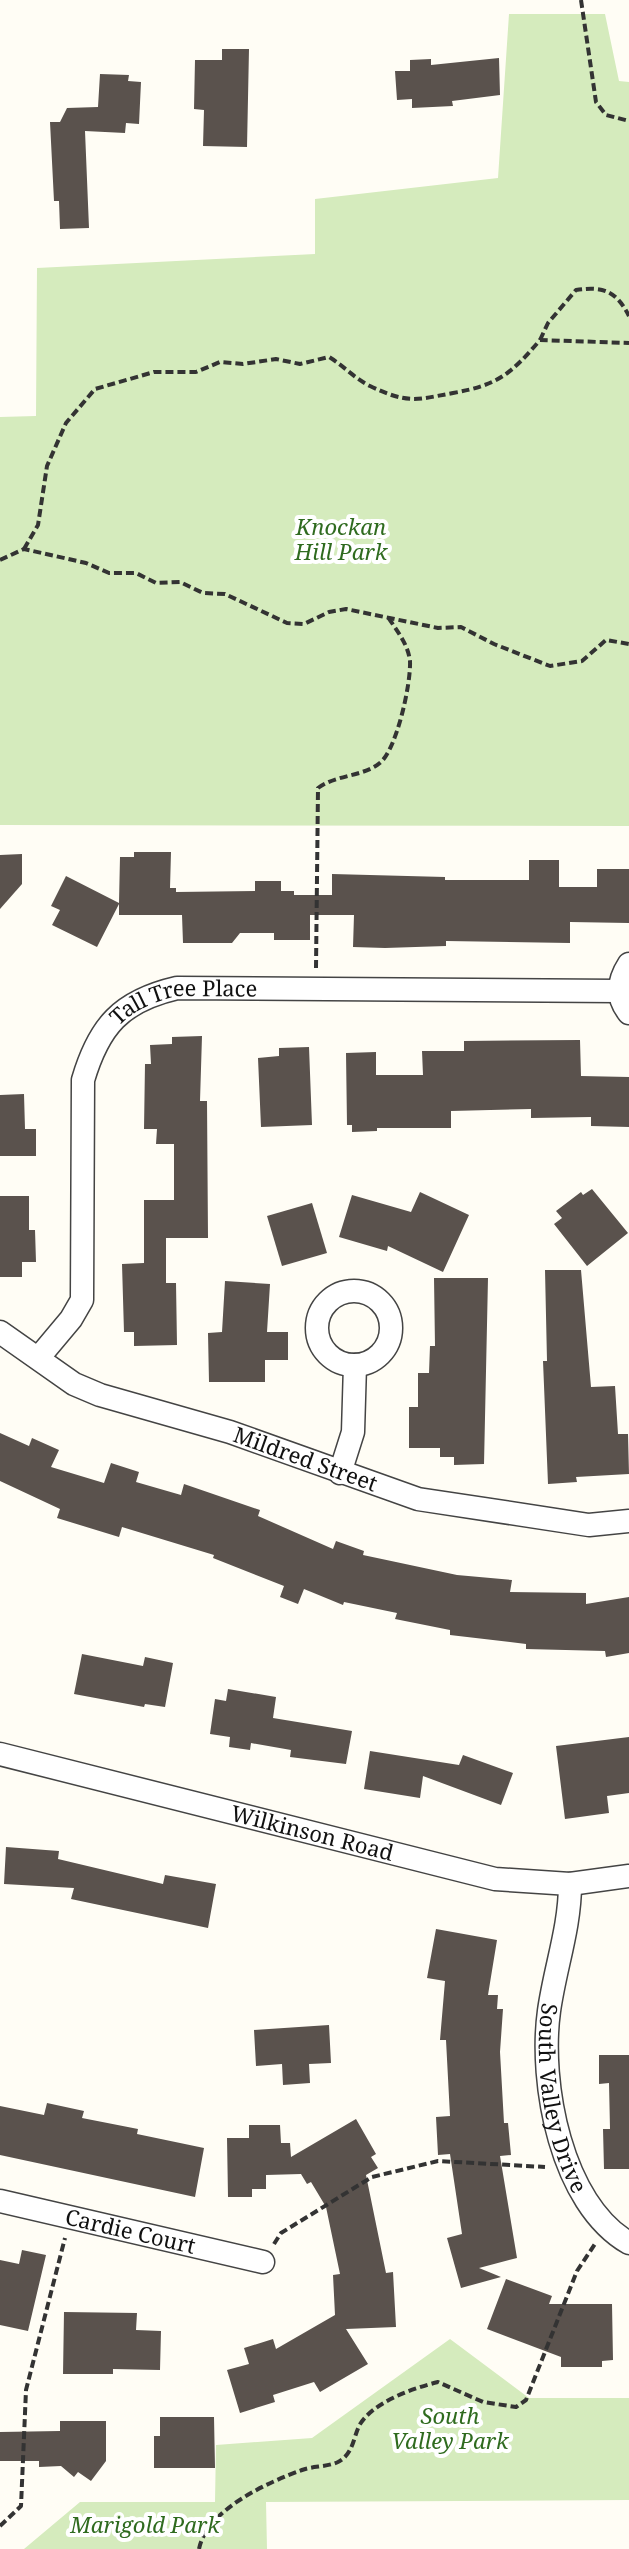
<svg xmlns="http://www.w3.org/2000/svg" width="629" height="2549" font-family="'Noto Serif',serif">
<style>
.green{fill:#d5ebbd}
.building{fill:#5a524d}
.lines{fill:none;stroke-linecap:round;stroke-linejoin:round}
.street-casing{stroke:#444;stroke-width:25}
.path{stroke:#333;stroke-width:4;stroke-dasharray:8 4;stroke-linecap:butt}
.street{stroke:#fff;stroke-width:22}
.labels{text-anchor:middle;stroke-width:8;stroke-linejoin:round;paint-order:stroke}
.park-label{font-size:22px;font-style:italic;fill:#2f6b1f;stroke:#fff}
.street-label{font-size:22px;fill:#111;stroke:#fff}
</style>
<rect width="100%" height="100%" fill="#fffdf5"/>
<g class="green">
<polygon points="509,14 605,14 619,81 629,82 629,826 0,825 0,417 36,416 37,268 315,254 315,199 498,178"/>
<polygon points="450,2339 529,2398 629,2398 629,2500 266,2502 267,2549 24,2549 80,2502 215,2502 216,2445 312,2438"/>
</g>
<g class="building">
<polygon points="222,49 249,49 247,147 203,146 204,110 194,109 195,60 222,60"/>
<polygon points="499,58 500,95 452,101 453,106 412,108 412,99 397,100 395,71 410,71 410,60 431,59 431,65"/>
<polygon points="100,74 129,75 128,81 141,82 139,124 126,123 125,133 85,131 89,228 60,229 59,201 54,201 50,122 60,122 67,108 98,107"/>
<polygon points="134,852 171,852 170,888 176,888 176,892 255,891 255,881 281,881 281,891 294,891 294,895 332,895 332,874 445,877 445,880 529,880 529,860 559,860 559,887 597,887 597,869 629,869 629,923 570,922 570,943 446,941 446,946 385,948 353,947 354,915 310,915 310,940 274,940 274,933 240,933 232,943 183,943 182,915 119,915 119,904 97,947 52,925 60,910 51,906 66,876 119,903 120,857 134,857"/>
<polygon points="22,854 22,884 0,909 0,855"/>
<polygon points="202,1036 200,1101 207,1101 208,1238 166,1238 166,1283 176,1283 177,1345 134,1346 134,1332 124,1332 122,1264 144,1263 144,1200 174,1200 174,1144 156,1144 157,1129 144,1129 145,1064 151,1064 150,1045 172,1044 172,1037"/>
<polygon points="580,1040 581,1076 629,1077 629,1127 591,1126 591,1117 531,1118 531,1109 451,1111 451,1128 377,1128 377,1131 352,1132 352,1125 347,1125 346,1053 376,1052 376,1075 423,1075 422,1051 464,1051 464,1041"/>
<polygon points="309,1047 312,1125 261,1127 258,1058 279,1056 279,1048"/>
<polygon points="24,1094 25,1129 36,1129 36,1156 0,1156 0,1095"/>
<polygon points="592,1189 628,1233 587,1266 554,1224 562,1218 556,1211 581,1192 583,1195"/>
<polygon points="420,1192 469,1215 443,1272 388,1246 387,1251 339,1237 352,1195 411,1212"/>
<polygon points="0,1196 29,1196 29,1230 35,1230 36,1262 22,1262 22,1277 0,1277"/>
<polygon points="312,1203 327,1253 282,1266 267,1216"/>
<polygon points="545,1270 581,1270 591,1387 615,1386 618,1434 628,1434 629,1474 576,1477 577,1482 548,1484 543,1361 547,1361"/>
<polygon points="434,1278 488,1278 484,1464 454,1465 454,1457 440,1457 440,1448 409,1448 409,1407 418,1407 418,1373 429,1373 430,1346 435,1346"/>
<polygon points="225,1281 270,1284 267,1332 288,1332 288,1360 265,1360 265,1382 209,1382 208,1333 222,1332"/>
<polygon points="0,1433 29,1446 32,1438 59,1450 51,1467 104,1483 111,1463 139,1472 136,1482 181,1495 184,1484 260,1510 258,1516 333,1549 336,1541 364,1551 363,1555 457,1575 512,1580 510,1592 586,1593 586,1604 629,1597 629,1653 606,1657 605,1651 526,1649 526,1644 450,1635 450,1630 395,1619 397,1613 344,1602 343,1605 304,1589 298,1604 280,1597 284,1586 213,1558 214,1555 122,1527 119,1537 57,1518 60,1509 0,1481"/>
<polygon points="82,1654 143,1666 145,1657 173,1663 165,1707 145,1704 144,1707 74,1694"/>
<polygon points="228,1689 276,1697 273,1718 352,1731 346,1764 290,1757 291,1750 251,1743 250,1750 229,1747 230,1737 210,1734 215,1699 226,1701"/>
<polygon points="629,1737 629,1793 607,1796 609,1813 565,1819 556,1746"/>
<polygon points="370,1751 459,1765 463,1755 513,1773 501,1805 423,1776 420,1798 364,1789"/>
<polygon points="6,1847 59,1851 58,1859 163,1884 165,1875 216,1884 208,1928 71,1899 74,1888 4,1884"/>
<polygon points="436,1929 497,1940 488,1995 498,1995 497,2009 503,2009 500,2052 504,2123 508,2123 511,2155 500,2156 517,2258 479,2268 501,2277 461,2288 447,2238 462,2234 450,2154 438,2155 436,2117 450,2116 446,2040 440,2040 445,1981 427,1978"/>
<polygon points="329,2025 331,2063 309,2064 310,2083 283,2085 282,2064 256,2066 254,2030"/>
<polygon points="599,2055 629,2055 629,2169 604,2169 603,2129 610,2129 609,2083 599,2084"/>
<polygon points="47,2103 84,2111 82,2118 138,2129 137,2134 204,2148 195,2197 0,2155 0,2106 44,2115"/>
<polygon points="356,2119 376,2154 371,2157 378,2168 366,2175 386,2273 393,2272 396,2327 346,2329 368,2364 320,2392 314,2382 273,2395 275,2402 240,2413 227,2370 249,2364 244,2348 273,2339 276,2349 335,2315 333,2275 340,2274 326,2207 311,2182 307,2184 301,2174 266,2175 266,2189 252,2189 252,2197 228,2197 227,2138 249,2138 249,2125 280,2125 281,2143 290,2143 291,2157"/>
<polygon points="22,2250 46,2255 28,2331 0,2325 0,2260 19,2264"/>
<polygon points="506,2279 552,2296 549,2304 612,2304 613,2360 602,2361 602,2367 561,2367 561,2357 487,2329"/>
<polygon points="64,2312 137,2313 136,2330 161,2331 160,2370 113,2369 113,2374 63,2374"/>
<polygon points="160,2417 214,2417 215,2468 154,2468 154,2436 160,2436"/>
<polygon points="60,2421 106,2421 106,2461 91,2481 78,2472 74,2477 61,2466 39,2467 39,2461 0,2461 0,2432 60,2431"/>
</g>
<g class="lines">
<defs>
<g id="street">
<path d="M629 964C618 981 616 997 629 1013"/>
<circle cx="354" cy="1328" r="37"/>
<path id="s1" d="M0 1332 74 1384 100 1395 230 1432 418 1499 589 1525 629 1521"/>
<path id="s2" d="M40 1356 71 1319 82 1300 83 1080C99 1026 121 1001 177 988L619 991"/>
<polyline points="340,1473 353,1432 355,1365"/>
<path id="s3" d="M0 1754 495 1879 570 1884 629 1876"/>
<path id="s4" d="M570 1884C570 1928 555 1968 549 2011 539 2083 561 2204 629 2243"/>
<path id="s5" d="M0 2201 263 2262"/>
</g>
</defs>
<use href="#street" class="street-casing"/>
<g class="path">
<polyline points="581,0 596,102 606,115 629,121"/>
<path d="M540 340 548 323 576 290C604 286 616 291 629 316"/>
<path d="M24 549 38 525 47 466 66 423 95 389 154 372H196L220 362 243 364 276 359 300 364 329 357C344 366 354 378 370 386 408 404 415 400 453 393 498 385 511 374 540 340L629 343"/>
<polyline points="0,560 24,549 86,563 109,573 136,573 156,583 180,582 203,593 225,594 287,623 304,624 329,612 346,609 438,628 461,627 494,644 550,666 582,661 606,640 629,644"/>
<path d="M316 968 318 788C337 774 364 777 381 762 397 747 411 684 410 661 408 644 397 631 388 617"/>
<polyline points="274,2244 281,2233 372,2177 438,2161 545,2167"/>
<polyline points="0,2526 21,2506 26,2390 65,2238"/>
<path d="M199 2549C207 2510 266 2483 302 2470 313 2466 327 2467 338 2462 353 2454 353 2439 359 2426 372 2402 414 2388 438 2382L483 2402 516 2407 526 2400 577 2271 595 2244"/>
</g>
<use href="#street" class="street"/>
</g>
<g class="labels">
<g class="park-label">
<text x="341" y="535">Knockan<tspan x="341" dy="25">Hill Park</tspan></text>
<text x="450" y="2424">South<tspan x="450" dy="25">Valley Park</tspan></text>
<text x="145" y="2533">Marigold Park</text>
</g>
<g class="street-label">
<text dy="8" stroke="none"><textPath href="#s2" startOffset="434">Tall Tree Place</textPath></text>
<text dy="8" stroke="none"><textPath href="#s1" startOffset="334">Mildred Street</textPath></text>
<text dy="8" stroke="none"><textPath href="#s3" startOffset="322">Wilkinson Road</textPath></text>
<text dy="8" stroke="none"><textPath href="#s4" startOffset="218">South Valley Drive</textPath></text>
<text dy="8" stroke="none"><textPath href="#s5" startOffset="134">Cardie Court</textPath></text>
</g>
</g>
</svg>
